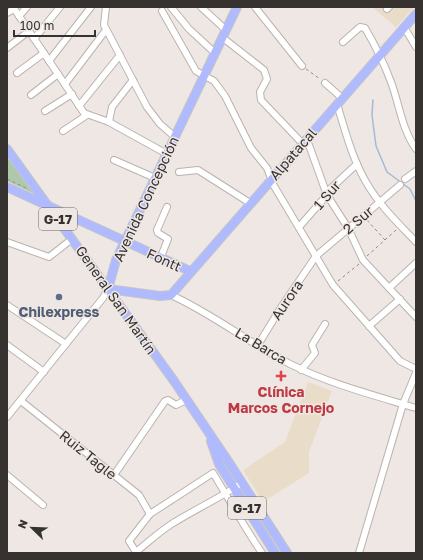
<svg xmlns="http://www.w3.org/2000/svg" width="423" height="560" font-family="'Golos Text',sans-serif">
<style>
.medical{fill:#e9ddc9}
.green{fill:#afc8ac}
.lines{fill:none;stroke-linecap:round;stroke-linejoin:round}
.stream{stroke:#a3bad7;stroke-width:1.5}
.minor-casing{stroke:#bbb3af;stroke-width:8}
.major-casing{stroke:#c6c6c5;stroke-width:10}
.path{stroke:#918c89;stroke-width:1;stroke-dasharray:3 3;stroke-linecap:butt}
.minor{stroke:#fff;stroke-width:6}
.major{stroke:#b0bafe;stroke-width:8}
.service-dot{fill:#5c6f8a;stroke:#efe7e3;stroke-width:1.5}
.health-dot{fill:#e0444e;stroke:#efe7e3;stroke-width:1.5}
.labels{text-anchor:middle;stroke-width:3;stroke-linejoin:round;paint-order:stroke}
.shield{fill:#efe7e3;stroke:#6d6866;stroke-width:1}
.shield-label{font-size:13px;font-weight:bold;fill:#353230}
.street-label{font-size:14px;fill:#353230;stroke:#efe7e3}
.service-label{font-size:14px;font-weight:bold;fill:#4e5e75;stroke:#efe7e3}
.health-label{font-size:14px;font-weight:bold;fill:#be3a42;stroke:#efe7e3}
</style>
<rect width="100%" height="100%" fill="#efe7e3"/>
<g class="medical">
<polygon points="372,7 414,7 396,27"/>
<polygon points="308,382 332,391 309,452 309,473 263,502 243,470 285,442"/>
</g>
<polygon class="green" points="7,153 39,196 7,181"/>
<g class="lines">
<polyline class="stream" points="373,100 372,115 376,146 387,172 410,189 416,201"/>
<defs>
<g id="minor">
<polyline points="13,7 84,113 109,122 167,154"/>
<polyline points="106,7 104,25 147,107 160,124 175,137"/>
<polyline points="171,7 189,29 215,53"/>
<polyline points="201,7 226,30"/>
<polyline points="255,7 302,66"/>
<polyline points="387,9 389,7"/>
<polyline points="162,11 196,71 214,81 225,96 251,148 267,168 274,186 333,285 400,361 416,369"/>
<polyline points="7,13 14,9"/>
<polyline points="19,16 27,7"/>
<polyline points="404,27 416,47"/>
<polyline points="223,38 264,70 267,79 260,92 261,100 302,143"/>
<polyline points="34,39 60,7"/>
<path d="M343 42 360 27 365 28C375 45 384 63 391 82 399 103 402 130 416 149"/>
<polyline points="7,48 29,31"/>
<polyline points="49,61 91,7"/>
<polyline points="17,73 44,53"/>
<polyline points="325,83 342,98"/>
<polyline points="65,84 106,30"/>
<polyline points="31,95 58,74"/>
<path d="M337 104C345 130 352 158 366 182 379 205 398 223 416 242"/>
<polyline points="79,106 120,55"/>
<polyline points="45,111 72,94"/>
<polyline points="109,122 112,107 133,80"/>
<polyline points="63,131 87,115"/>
<polyline points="305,140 309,145 327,195 348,228 363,260 416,317"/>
<polyline points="114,160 155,178"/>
<polyline points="179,172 198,170 250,203"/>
<polyline points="405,179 416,171"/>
<polyline points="299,227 327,195 329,190 357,164"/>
<polyline points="7,242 49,257 72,239"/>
<polyline points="160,259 168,239 158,233 157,230 167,207"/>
<polyline points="389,288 416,263"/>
<path d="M171 295C213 314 249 343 290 364 330 384 373 395 416 408"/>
<polyline points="7,305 66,344"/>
<polyline points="369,326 400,299"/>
<polyline points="7,345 44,372"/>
<polyline points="258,345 280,309 316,256 400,185"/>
<polyline points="301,370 315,353 312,345 325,324"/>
<polyline points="21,401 139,495 150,514"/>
<polyline points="7,417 103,298 108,289"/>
<polyline points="7,475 43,505"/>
<polyline points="114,475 165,401 168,400 176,405 186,400"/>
<path d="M237 486C216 500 192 511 170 525 158 533 147 543 136 552L129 541 150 514 213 473C229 499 244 527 262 553"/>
<polyline points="359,553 403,404 416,373"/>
</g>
<g id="major">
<polyline points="7,149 174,381 228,461 287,553"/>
<polyline points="7,187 190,271"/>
<polyline points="108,289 160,296 171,295 416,14"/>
<polyline points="108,289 116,260 237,7"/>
<polyline points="211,441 219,464 275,553"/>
</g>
</defs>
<use href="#minor" class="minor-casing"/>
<use href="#major" class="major-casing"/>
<g class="path">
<polyline points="306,69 320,79"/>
<polyline points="7,179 26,188"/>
<polyline points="367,220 385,240"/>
<polyline points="367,256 396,230"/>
<polyline points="416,278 416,279"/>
<polyline points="338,281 359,264"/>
</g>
<use href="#minor" class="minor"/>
<use href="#major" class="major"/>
</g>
<circle class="service-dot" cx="59" cy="297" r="4"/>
<path class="health-dot" d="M279 370h4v4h4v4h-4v4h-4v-4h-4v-4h4z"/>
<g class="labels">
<g class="shield">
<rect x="39" y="208" width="38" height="22" rx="3"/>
<rect x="228" y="497" width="38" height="22" rx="3"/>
</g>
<g class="shield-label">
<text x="58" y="224">G-17</text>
<text x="247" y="513">G-17</text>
</g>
<g class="street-label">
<text transform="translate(293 154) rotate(-49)" y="5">Alpatacal</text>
<text transform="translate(327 195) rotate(-49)" y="5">1 Sur</text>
<text transform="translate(146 199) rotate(-65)" y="5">Avenida Concepción</text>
<text transform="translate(358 220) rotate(-40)" y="5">2 Sur</text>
<text transform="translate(164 260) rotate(24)" y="5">Fontt</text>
<text transform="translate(116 300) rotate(55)" y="5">General San Martín</text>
<text transform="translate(287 300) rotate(-56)" y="5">Aurora</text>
<text transform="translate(261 346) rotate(31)" y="5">La Barca</text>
<text transform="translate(88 455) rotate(39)" y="5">Ruiz Tagle</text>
</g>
<g class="service-label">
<text x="59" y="317">Chilexpress</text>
</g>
<g class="health-label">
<text x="281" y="397">Clínica<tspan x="281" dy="16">Marcos Cornejo</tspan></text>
</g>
</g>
<rect width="423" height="560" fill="none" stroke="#353230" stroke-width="16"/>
<g transform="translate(32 528) rotate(293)" stroke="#efe7e3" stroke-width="3" paint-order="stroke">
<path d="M0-3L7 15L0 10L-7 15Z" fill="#353230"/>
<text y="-6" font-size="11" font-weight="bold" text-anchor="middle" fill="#353230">N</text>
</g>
<path d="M14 30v6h81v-6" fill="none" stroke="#353230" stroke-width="2"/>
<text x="20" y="30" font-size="12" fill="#353230" stroke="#efe7e3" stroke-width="3" paint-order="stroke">100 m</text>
</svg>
